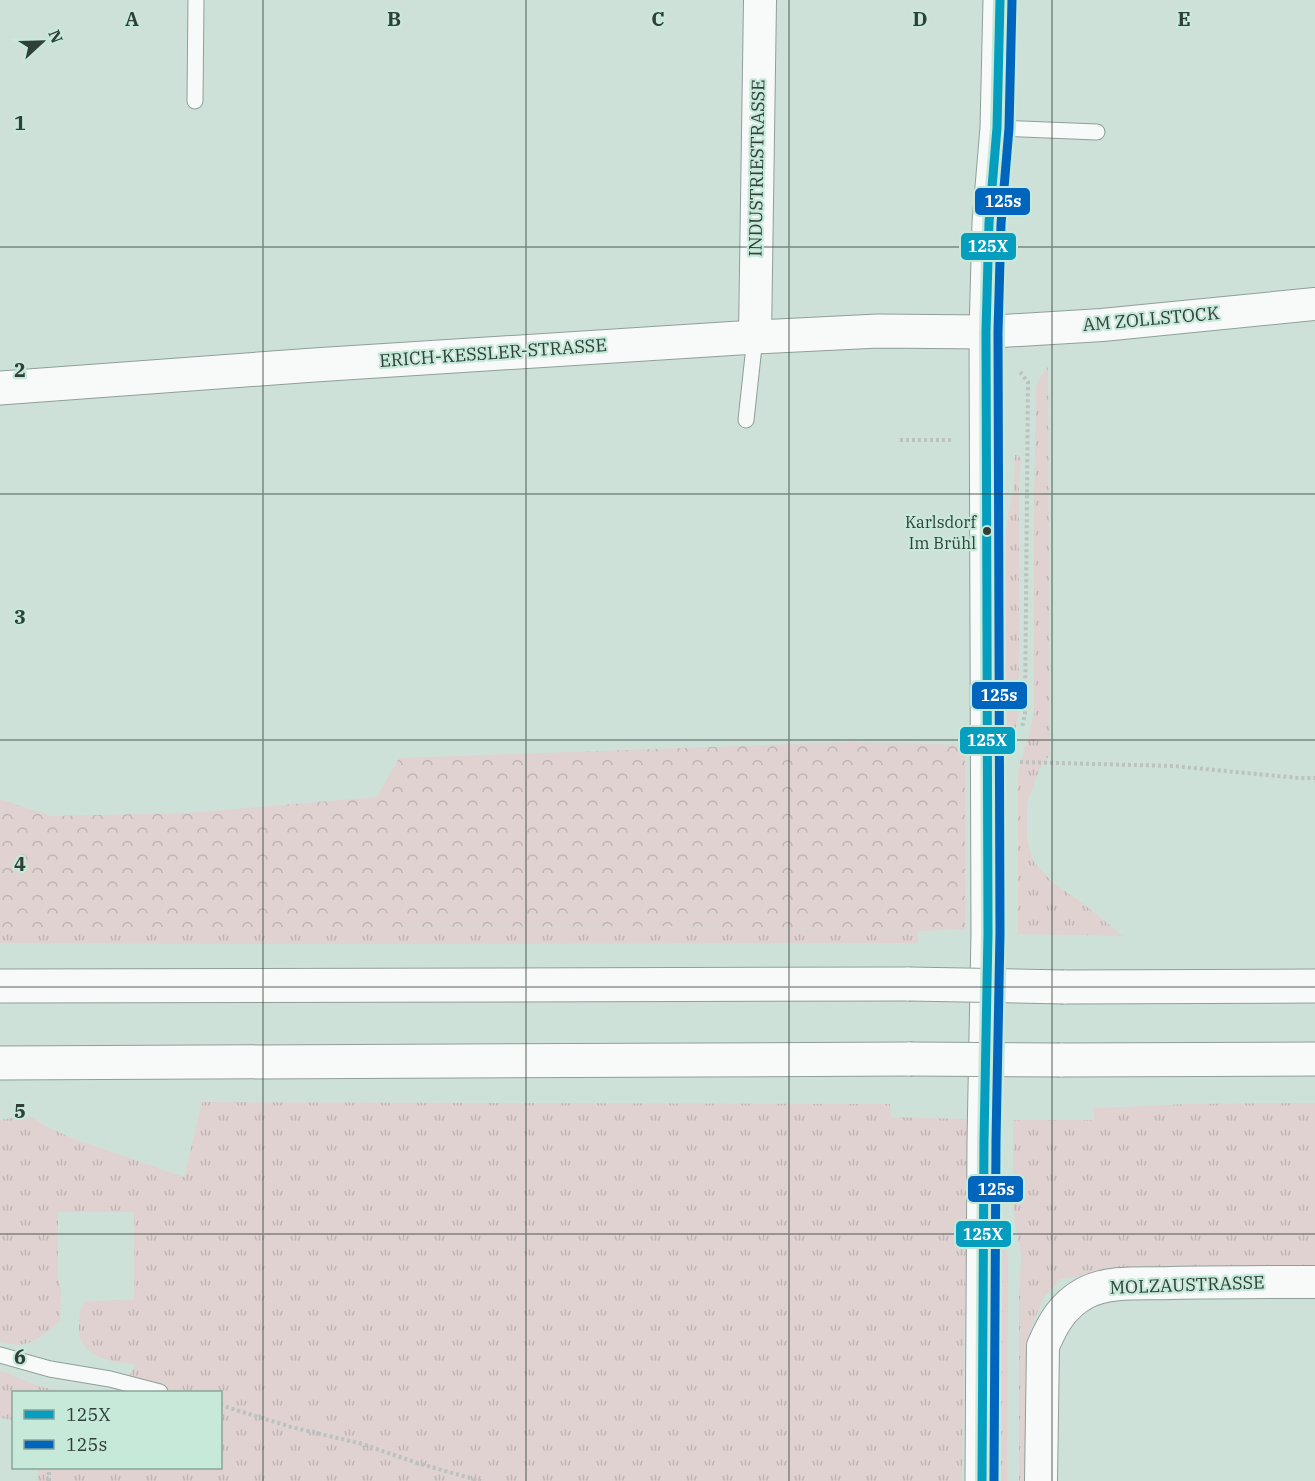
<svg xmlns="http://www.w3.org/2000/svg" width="1315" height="1481" font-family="'IBM Plex Serif',serif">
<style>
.grass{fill:url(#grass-tufts)}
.forest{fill:url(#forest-crowns)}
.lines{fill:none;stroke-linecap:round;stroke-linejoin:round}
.service-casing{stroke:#909e99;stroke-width:17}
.minor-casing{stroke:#909e99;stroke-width:34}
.tertiary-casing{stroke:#909e99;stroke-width:35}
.motorway-casing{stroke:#909e99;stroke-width:35}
.path{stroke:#bbc2bf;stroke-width:4;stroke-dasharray:3 3;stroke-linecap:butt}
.service{stroke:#f8faf9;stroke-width:15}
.minor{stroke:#f8faf9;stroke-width:32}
.tertiary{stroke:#f8faf9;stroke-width:33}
.motorway{stroke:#f8faf9;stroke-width:33}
.motorway-bridge-casing{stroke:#909e99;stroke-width:35;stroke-linecap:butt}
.motorway-bridge{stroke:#f8faf9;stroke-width:33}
.bus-1-casing{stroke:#c6e9da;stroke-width:14}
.bus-2-casing{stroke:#c6e9da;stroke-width:14}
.bus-1{stroke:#059ebf;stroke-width:9}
.bus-2{stroke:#0065bd;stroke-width:9}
.grid{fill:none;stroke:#313f39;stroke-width:1.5;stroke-opacity:0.55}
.bus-dot{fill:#313f39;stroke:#c6e9da;stroke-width:2}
.labels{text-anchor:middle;stroke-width:4.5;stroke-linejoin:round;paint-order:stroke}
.bus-label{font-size:16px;fill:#313f39;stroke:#c6e9da;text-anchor:end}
.street-label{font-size:18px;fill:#313f39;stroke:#c6e9da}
.grid-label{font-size:20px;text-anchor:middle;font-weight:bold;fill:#313f39;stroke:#c6e9da;stroke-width:4.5;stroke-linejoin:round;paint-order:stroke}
.line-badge{stroke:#c6e9da;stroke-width:2}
.badge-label{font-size:16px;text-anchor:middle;font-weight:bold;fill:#fff}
</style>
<defs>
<pattern id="grass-tufts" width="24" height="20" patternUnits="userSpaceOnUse" patternTransform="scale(1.5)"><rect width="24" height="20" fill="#dfd2d1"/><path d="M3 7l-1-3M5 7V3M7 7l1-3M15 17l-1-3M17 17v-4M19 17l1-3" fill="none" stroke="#c0b5b4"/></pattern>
<pattern id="forest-crowns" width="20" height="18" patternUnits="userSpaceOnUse" patternTransform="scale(1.5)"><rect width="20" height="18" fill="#dfd2d1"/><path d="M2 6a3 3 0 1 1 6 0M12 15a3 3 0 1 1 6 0" fill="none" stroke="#c0b5b4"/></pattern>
</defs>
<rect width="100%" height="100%" fill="#cee1d9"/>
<g class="grass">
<polygon points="1048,367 1050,754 1039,770 1027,803 1027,838 1033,861 1053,883 1085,905 1123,936 1018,934 1018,772 1030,730 1034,713 1034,500 1036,388 1041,376"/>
<path d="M1015 455H1019L1021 463 1019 479V714C1015 732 1011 748 1002 765L1005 556 1007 521 1013 491Z"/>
<polygon points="679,926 918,931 918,943 288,944 0,943 0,928"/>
<path d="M202 1102 890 1104 891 1117 968 1119 962 1481H37L38 1468H220V1392H119L136 1365C110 1361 76 1358 79 1323 79 1314 80 1309 85 1301L134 1300V1212H58V1276L61 1291 60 1321C42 1337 25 1352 0 1341V1120L19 1117H32L47 1127 77 1140 184 1177Z"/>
<polygon points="1315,1103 1315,1271 1107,1272 1061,1279 1044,1297 1030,1330 1029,1398 1023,1481 1019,1481 1019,1297 1021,1256 1013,1209 1013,1120 1094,1120 1094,1108 1188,1104"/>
<polygon points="1000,1226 1006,1247 1008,1262 1007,1481 996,1481"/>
<polygon points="0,1370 40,1387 76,1392 14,1392 13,1420 0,1418"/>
</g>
<polygon class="forest" points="850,742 965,745 965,929 918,931 679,926 0,928 0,799 51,816 187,813 377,797 399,758"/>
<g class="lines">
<defs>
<g id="service">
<polyline points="195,101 196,0"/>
<polyline points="997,128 1097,132"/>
<polyline points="746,420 755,337"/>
<polyline points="0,1355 50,1369 110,1379 160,1392"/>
</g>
<g id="minor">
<polyline points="986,332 1102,325 1315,304"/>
<polyline points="755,337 760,0"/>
<path d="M1041 1481 1043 1346C1053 1323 1062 1306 1085 1293 1110 1280 1144 1284 1171 1283 1219 1282 1267 1282 1315 1282"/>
</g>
<g id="tertiary">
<polyline points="0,388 314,365 755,337 878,331 986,332"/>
<polyline points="982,1481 984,1141 988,933 986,332 989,223 997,128 1000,0"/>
</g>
<g id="motorway">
<polyline points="0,986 909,984"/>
<polyline points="1064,987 1315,986"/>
<polyline points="1060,1060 1315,1059"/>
<polyline points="0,1063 910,1059"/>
</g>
</defs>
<use href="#service" class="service-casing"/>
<use href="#minor" class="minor-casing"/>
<use href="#tertiary" class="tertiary-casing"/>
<use href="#motorway" class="motorway-casing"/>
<g class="path">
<polyline points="1020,372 1028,382 1025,714 1022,727"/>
<polyline points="900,440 954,440"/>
<polyline points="1020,762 1173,766 1299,778 1315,778"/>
<polyline points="220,1405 291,1427 363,1444 417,1463 481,1481"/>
<polyline points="49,1481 49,1468"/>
</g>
<use href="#service" class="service"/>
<use href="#minor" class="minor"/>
<use href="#tertiary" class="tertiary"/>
<use href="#motorway" class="motorway"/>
<defs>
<g id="motorway-bridge">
<polyline points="909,984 1064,987"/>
<polyline points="910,1059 1060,1060"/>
</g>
</defs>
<use href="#motorway-bridge" class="motorway-bridge-casing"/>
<use href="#motorway-bridge" class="motorway-bridge"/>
<defs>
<polyline id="bus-1" points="982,1481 984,1141 988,933 986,332 989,223 997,128 1000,0"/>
<polyline id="bus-2" points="994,1481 996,1141 1000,933 998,332 1001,224 1009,128 1012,0"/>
</defs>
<use href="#bus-1" class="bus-1-casing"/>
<use href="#bus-2" class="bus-2-casing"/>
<use href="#bus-1" class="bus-1"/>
<use href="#bus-2" class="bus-2"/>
</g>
<path class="grid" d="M263 0V1481M526 0V1481M789 0V1481M1052 0V1481M0 247H1315M0 494H1315M0 740H1315M0 987H1315M0 1234H1315"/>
<circle class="bus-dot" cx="987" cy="531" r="5"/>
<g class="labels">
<g class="bus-label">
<text x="976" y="528">Karlsdorf<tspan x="976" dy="21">Im Brühl</tspan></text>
</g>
<g class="street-label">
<text transform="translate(757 168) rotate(-89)" y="6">INDUSTRIESTRASSE</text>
<text transform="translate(1151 319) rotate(-5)" y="6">AM ZOLLSTOCK</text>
<text transform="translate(493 353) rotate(-4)" y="6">ERICH-KESSLER-STRASSE</text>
<text transform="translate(1187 1285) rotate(-2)" y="6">MOLZAUSTRASSE</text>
</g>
</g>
<g class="grid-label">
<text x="132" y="26">A</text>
<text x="394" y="26">B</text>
<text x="658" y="26">C</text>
<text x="920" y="26">D</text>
<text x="1184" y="26">E</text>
<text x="20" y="130">1</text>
<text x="20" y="377">2</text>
<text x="20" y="624">3</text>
<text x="20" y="871">4</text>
<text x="20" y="1118">5</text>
<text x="20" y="1364">6</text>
</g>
<g class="line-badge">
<rect x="974" y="187" width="57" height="29" rx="6" fill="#0065bd"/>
<rect x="960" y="232" width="57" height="29" rx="6" fill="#059ebf"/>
<rect x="971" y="681" width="57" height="29" rx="6" fill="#0065bd"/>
<rect x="959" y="726" width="57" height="29" rx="6" fill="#059ebf"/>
<rect x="967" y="1175" width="57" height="28" rx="6" fill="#0065bd"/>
<rect x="955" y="1220" width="57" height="28" rx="6" fill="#059ebf"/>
</g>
<g class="badge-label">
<text x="1003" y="207">125s</text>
<text x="988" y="252">125X</text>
<text x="999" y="701">125s</text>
<text x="987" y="746">125X</text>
<text x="996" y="1195">125s</text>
<text x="983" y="1240">125X</text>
</g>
<rect x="12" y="1391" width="210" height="78" fill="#c6e9da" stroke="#8aa59a" stroke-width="1.5"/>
<rect x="24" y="1410" width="30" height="9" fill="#059ebf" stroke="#8aa59a" stroke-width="1.5"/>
<text x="66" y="1421" font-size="18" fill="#313f39">125X</text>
<rect x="24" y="1440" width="30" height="9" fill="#0065bd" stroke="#8aa59a" stroke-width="1.5"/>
<text x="66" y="1451" font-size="18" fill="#313f39">125s</text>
<g transform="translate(42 42) rotate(68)" stroke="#c6e9da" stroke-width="4.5" paint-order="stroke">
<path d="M0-4.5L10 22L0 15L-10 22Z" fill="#313f39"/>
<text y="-9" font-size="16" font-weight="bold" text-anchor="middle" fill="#313f39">N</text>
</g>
</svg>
